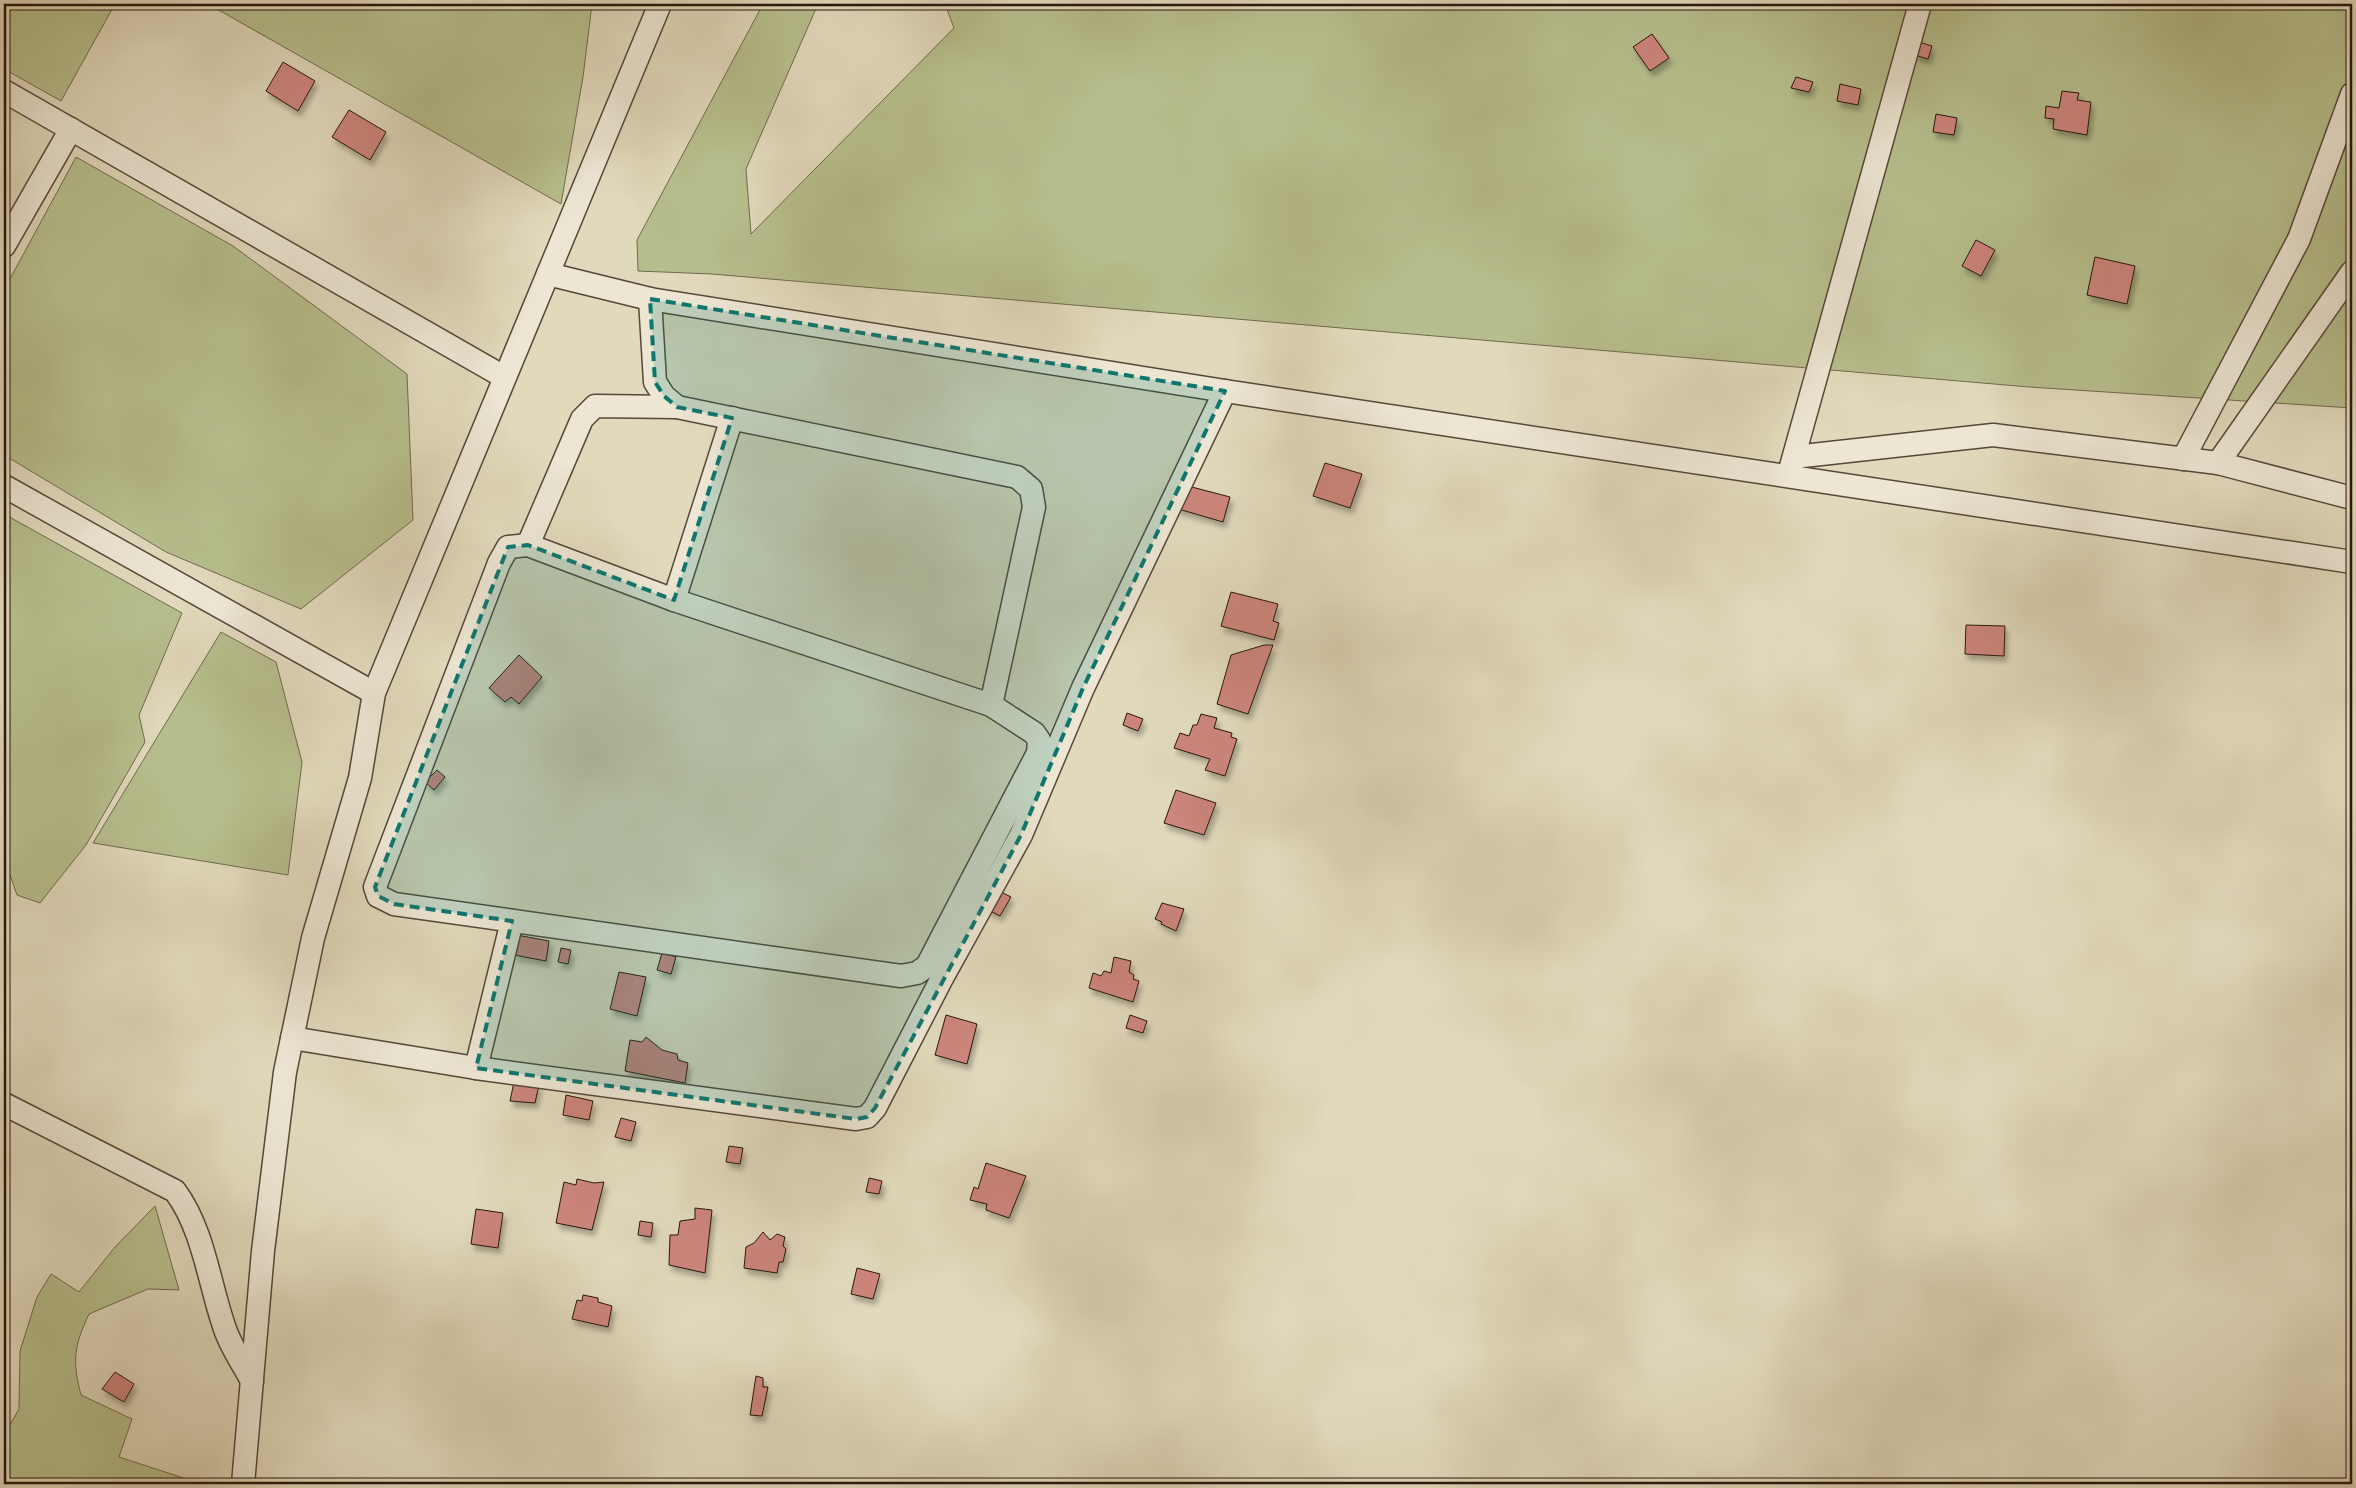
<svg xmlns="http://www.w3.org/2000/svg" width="2356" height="1488" font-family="'EB Garamond',serif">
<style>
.green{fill:#b7be8d;stroke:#6f6a4d}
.building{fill:#cc857c;stroke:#27160d;filter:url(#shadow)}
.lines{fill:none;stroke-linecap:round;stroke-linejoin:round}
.minor-casing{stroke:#564739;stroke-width:25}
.minor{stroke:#ece6d3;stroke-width:22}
.marked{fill:#0f766e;fill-opacity:0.2;stroke:#0f766e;stroke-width:4;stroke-dasharray:10 6;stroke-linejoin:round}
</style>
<defs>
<filter id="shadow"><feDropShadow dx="3" dy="5.5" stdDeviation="2.5" flood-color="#0004"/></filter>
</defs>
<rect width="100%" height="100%" fill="#e1d9bc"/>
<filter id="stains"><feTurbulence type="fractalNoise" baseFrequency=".004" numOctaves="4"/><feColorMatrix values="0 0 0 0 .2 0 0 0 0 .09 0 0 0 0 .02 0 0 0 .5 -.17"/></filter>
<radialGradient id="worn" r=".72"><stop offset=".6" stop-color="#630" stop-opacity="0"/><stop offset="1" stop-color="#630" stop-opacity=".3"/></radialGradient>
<g class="green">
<polygon points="4,4 115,4 61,101 4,69"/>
<polygon points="208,4 592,4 583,77 561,204"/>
<polygon points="763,4 818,4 746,169 751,234 954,28 945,4 2352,4 2352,408 2029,387 712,274 638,271 637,240"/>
<polygon points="76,157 233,246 407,374 413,520 301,609 166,552 4,455 4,290"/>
<polygon points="4,514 182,613 139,715 145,742 86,845 40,903 17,895 4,858"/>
<polygon points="221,632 276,662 302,762 288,875 93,843"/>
<path d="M155 1206 179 1290 148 1289 89 1314C74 1346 72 1360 81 1395L132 1419 119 1457 202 1484H4V1435L19 1409 20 1351 37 1297 51 1274 79 1292 115 1247Z"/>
</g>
<g class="building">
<polygon points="1652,34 1669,58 1650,71 1633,47"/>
<polygon points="1919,42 1932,46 1928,59 1914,55"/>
<polygon points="283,62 315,81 298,111 266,91"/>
<polygon points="1796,77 1813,82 1809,92 1791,88"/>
<polygon points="1840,84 1861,89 1858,105 1837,101"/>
<polygon points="2062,91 2079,93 2077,100 2091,102 2087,135 2053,129 2054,119 2045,118 2046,106 2059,108"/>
<polygon points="349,110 386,132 370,160 332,137"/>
<polygon points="1936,114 1957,118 1954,135 1933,132"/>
<polygon points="1976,240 1995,250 1981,276 1962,266"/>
<polygon points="2095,257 2135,266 2127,304 2087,295"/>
<polygon points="1325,463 1362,474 1350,508 1313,496"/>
<polygon points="1184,485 1230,497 1223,522 1175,508"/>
<polygon points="1231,592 1278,604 1273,621 1279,623 1274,640 1221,626"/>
<polygon points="1966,625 2005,626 2004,656 1965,654"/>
<polygon points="1264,645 1273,645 1248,714 1217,704 1231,655"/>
<polygon points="519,655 542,677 519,704 511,697 505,702 489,688"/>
<polygon points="1127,713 1143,719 1138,731 1123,725"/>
<polygon points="1201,714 1217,718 1214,728 1232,733 1231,737 1237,739 1225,776 1205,770 1210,759 1174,748 1180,733 1189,736 1193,725 1197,725"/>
<polygon points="437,770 445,777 434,790 425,782"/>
<polygon points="1176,790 1216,803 1204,835 1164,823"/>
<polygon points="993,888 1011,897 1000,916 983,907"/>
<polygon points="1162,903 1184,909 1176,931 1161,924 1162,922 1155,919"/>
<polygon points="517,935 549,941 546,961 514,955"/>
<polygon points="561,948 571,950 568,964 558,962"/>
<polygon points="662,953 676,957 671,974 657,970"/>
<polygon points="1114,957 1131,961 1129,972 1134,975 1133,979 1139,981 1133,1002 1089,988 1093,973 1101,976 1104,971 1111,973"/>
<polygon points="619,972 646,977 637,1016 610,1009"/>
<polygon points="946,1015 977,1024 967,1064 935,1055"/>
<polygon points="1130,1015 1147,1021 1143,1033 1126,1028"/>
<polygon points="646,1037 662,1050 677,1054 678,1060 688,1063 685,1083 625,1071 630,1040 642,1042"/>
<polygon points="514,1082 539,1085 535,1103 510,1101"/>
<polygon points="566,1095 593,1101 589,1120 563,1115"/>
<polygon points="621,1118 636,1122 631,1141 615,1137"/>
<polygon points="729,1146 743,1148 740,1164 726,1162"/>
<polygon points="986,1163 1026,1176 1009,1218 986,1210 987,1204 970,1200 974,1187 978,1189"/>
<polygon points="869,1178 882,1181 879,1194 866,1192"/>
<polygon points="577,1179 594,1183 604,1182 592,1230 556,1223 564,1182 576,1185"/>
<polygon points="695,1208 712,1210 705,1273 669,1265 670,1235 678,1235 680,1221 695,1219"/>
<polygon points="476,1209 503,1213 498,1248 471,1244"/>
<polygon points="640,1221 653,1223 651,1237 638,1235"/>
<polygon points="763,1232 770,1240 777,1234 785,1237 783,1246 786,1249 783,1262 779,1262 777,1273 744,1268 746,1247 754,1243"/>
<polygon points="857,1268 880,1274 873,1299 851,1294"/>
<polygon points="583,1295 598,1298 598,1302 612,1306 608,1327 572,1319 577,1300 582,1301"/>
<polygon points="115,1372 134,1384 124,1402 102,1389"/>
<polygon points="756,1376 763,1378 763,1387 768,1387 762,1416 750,1415"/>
</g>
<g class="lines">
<defs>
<g id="minor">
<polyline points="4,91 504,377"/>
<polyline points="4,246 71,129"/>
<polyline points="548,274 650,299 1225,391 2352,562"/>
<polyline points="650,299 655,382 664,396 677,407 1017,477 1031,489 1034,507 991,705"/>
<polyline points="1794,457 1993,435 2218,463 2352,498"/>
<polyline points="2183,459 2299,239 2352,94"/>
<polyline points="2218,463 2352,272"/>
<polyline points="1790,470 1920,4"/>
<polyline points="4,486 374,693"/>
<polygon points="528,545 674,600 991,705 1034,733 1039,740 1038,753 927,966 917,973 901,976 394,904 378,896 375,887 499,563 508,547"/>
<polyline points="528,545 582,419 595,406 677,407"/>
<polyline points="674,600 732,418"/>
<polyline points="292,1038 476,1068 856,1119 867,1117 875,1108 941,980 1021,835 1083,688 1225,391"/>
<polyline points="476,1068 512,921"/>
<path d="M4 1104 175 1191C204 1230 209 1284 225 1329 231 1347 243 1364 252 1381"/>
<polyline points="243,1484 263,1251 285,1072 313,938 360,778 374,693 660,4"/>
</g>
</defs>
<use href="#minor" class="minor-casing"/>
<use href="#minor" class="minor"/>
</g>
<path class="marked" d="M650 299 1225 391 1083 688 1021 835 875 1108 867 1117 856 1119 476 1068 512 921 394 904 378 896 375 887 508 547 528 545 674 600 732 418 677 407 664 396 655 382Z"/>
<rect width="2356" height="1488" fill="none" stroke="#e1d9bc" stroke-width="20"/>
<rect x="5" y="5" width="2346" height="1478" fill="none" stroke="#27160d" stroke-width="2.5"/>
<rect x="10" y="10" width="2336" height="1468" fill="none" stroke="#27160d"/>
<rect width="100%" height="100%" filter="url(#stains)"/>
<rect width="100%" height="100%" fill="url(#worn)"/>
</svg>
